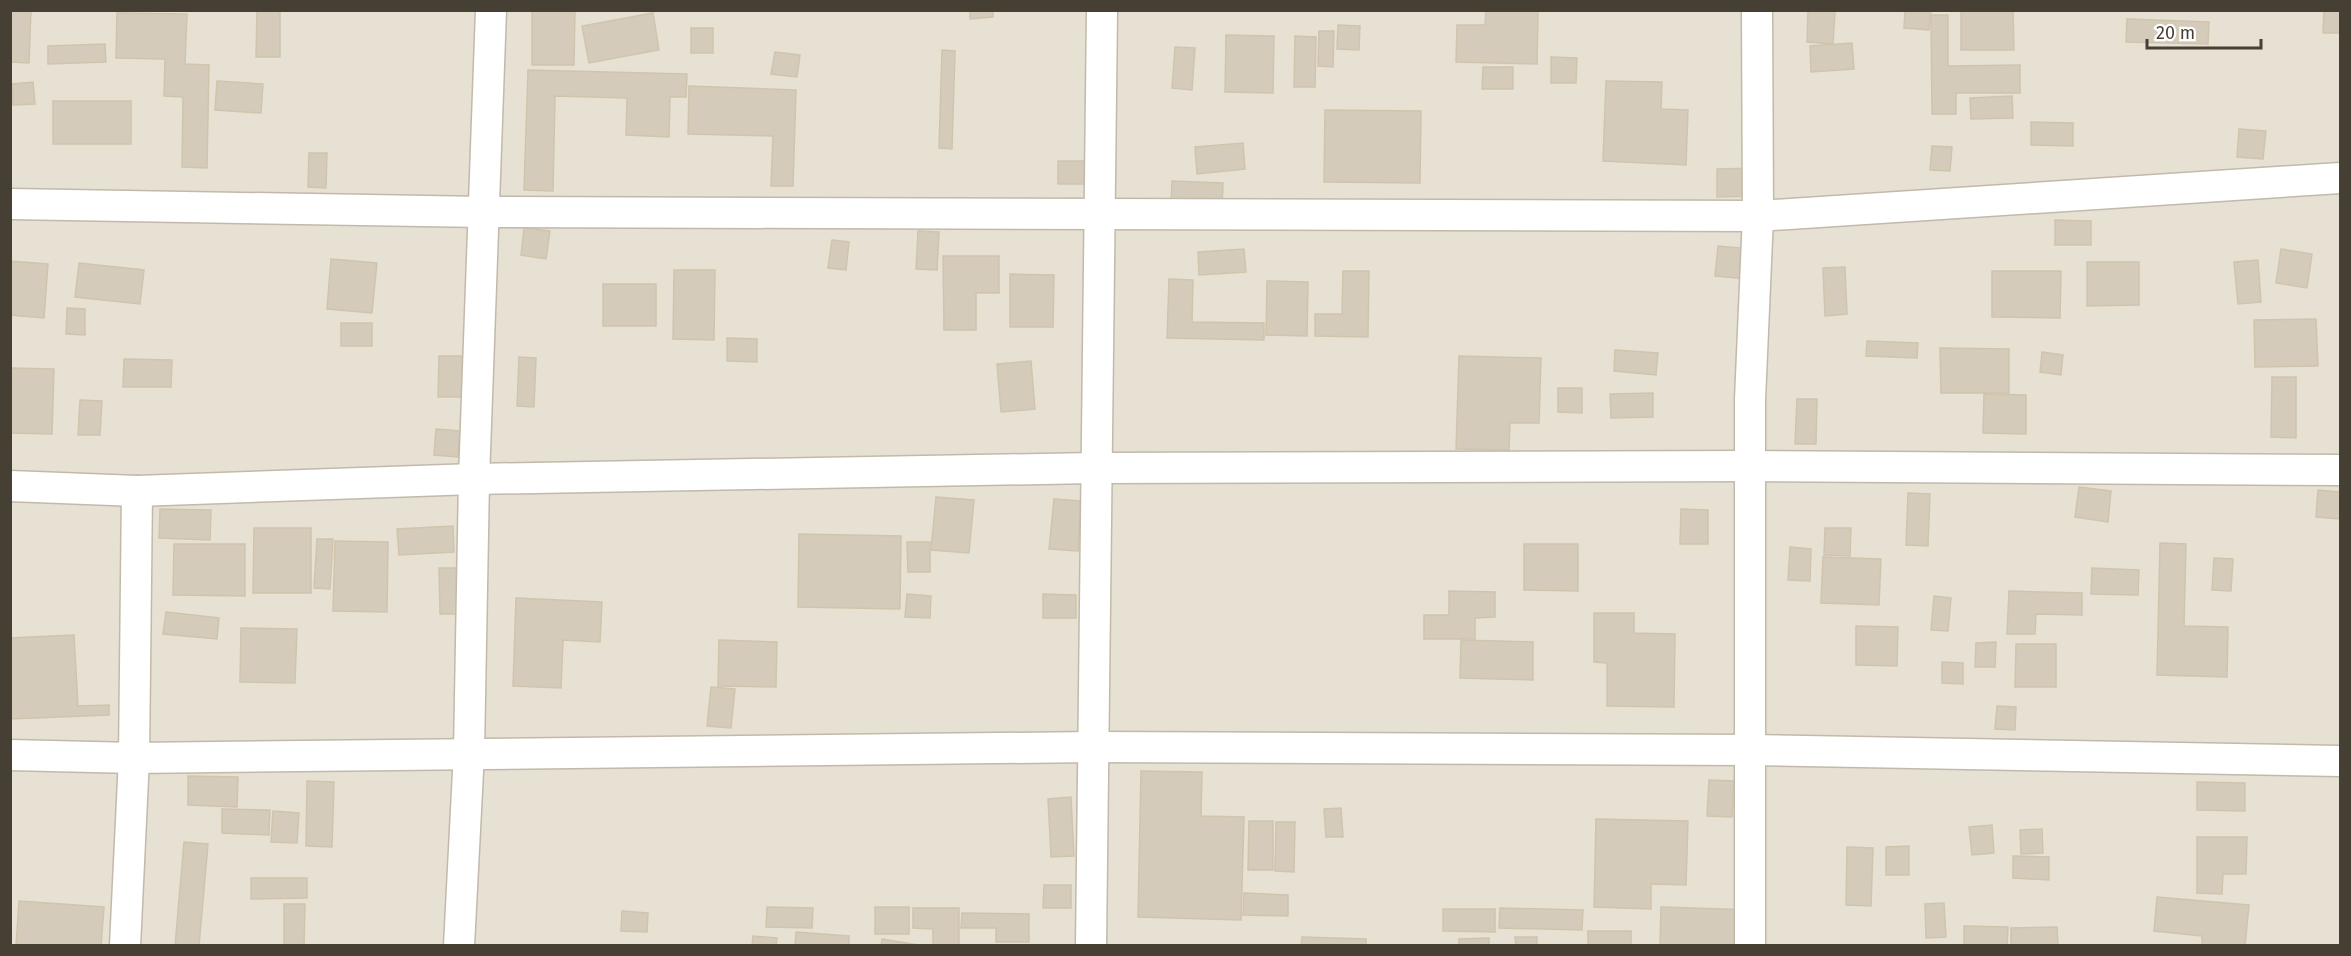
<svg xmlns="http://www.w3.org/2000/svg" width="2351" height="956" font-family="'Fira Sans',sans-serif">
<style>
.residential{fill:#e7e1d3}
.building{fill:#d5cbba;stroke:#d0c4ad;stroke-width:1.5}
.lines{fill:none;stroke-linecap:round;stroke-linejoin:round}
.street-casing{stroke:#c1baaa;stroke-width:33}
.street{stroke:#fff;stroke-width:30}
</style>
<rect width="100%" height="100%" fill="#f3efe5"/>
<rect class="residential" x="11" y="11" width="2329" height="934"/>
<g class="building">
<polygon points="10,10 31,10 29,63 10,62"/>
<polygon points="257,10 280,10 280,57 256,57"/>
<polygon points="532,10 575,10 574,65 532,65"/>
<polygon points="970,10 993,10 993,17 970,19"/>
<polygon points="1486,10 1538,11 1537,64 1456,62 1457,25 1485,25"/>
<polygon points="1808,10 1835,11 1833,44 1807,42"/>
<polygon points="1905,10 1931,10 1929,30 1904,28"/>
<polygon points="1961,10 2013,10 2014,50 1961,50"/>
<polygon points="2324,10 2340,10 2340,33 2323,33"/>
<polygon points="117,13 187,14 185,64 209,65 207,168 182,167 183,97 164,96 165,59 116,58"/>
<polygon points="653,13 659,50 589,63 582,26"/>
<polygon points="1931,15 1948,15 1948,66 2020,65 2020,93 1956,93 1956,114 1932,114"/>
<polygon points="2127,19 2209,22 2208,44 2126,42"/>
<polygon points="1338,25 1360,26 1359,50 1337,49"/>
<rect x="691" y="28" width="22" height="25"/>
<polygon points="1319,31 1334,31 1333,67 1318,66"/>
<polygon points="1226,35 1274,36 1273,93 1225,92"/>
<polygon points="1295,36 1316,37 1315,87 1294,87"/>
<polygon points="1852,43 1854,69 1811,72 1810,46"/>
<polygon points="105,44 106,62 48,64 48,46"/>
<polygon points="1175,47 1195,48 1192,90 1172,88"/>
<polygon points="942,50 955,51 952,149 939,148"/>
<polygon points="775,52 800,55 797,77 771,74"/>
<polygon points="1551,57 1577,58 1576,83 1551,83"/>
<polygon points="1483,67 1513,67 1513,89 1482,89"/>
<polygon points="528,70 687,74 686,97 670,97 669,137 626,135 627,98 555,96 553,191 524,190"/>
<polygon points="217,81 263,84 261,113 215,110"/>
<polygon points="1606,81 1662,82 1661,109 1688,110 1686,165 1603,161"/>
<polygon points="33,82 35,104 13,105 12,84"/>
<polygon points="689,86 796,90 793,186 771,186 773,136 688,134"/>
<polygon points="2012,96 2013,118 1971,119 1970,98"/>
<rect x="53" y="101" width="78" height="43"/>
<polygon points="1325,110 1421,111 1420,183 1324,182"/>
<polygon points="2031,122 2073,123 2073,146 2031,145"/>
<polygon points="2239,129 2266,131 2263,159 2237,157"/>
<polygon points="1243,143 1245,169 1197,174 1195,147"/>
<polygon points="1932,146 1952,147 1950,171 1930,170"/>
<polygon points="309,153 327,153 326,188 308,187"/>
<polygon points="1058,161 1085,161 1086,184 1058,184"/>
<polygon points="1758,168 1759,196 1717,197 1717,169"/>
<polygon points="1172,181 1223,183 1222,207 1171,205"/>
<polygon points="2055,220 2091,221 2091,245 2055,245"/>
<polygon points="524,228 550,231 546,259 521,255"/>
<polygon points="918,231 939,232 937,270 916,269"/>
<polygon points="832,240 849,242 846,270 828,268"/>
<polygon points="1718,246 1750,249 1748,279 1715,276"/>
<polygon points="1244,249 1246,272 1199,275 1198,252"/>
<polygon points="2281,249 2312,254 2307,288 2276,283"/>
<polygon points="943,256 999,256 999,293 976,293 976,330 944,330"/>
<polygon points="331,259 377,263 372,313 327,309"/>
<polygon points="2258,260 2261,302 2238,304 2234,262"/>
<polygon points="10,261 48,264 44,318 10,315"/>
<polygon points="2087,262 2139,262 2139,305 2087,306"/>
<polygon points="79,263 144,270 140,304 75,297"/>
<polygon points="1845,267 1847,314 1825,316 1823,268"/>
<polygon points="674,270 715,270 714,340 673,339"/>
<polygon points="1343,271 1369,271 1368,337 1315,336 1315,314 1342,314"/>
<polygon points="1992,271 2061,271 2060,318 1992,317"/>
<polygon points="1010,274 1054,275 1053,327 1010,327"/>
<polygon points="1169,279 1193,280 1192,322 1264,323 1264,340 1167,338"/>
<polygon points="1267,281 1308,282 1307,336 1266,335"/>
<rect x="603" y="284" width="53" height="42"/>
<polygon points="67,308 85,309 85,335 66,334"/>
<polygon points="2316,319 2318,366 2255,367 2254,320"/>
<rect x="341" y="323" width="31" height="23"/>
<polygon points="727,338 757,339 757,362 727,361"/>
<polygon points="1867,341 1918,343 1917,358 1866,356"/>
<polygon points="1940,348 2009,349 2009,393 1941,393"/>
<polygon points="1615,350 1658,353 1656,375 1614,371"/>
<polygon points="2042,352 2063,355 2061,375 2040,372"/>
<polygon points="439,356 463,356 463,397 438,397"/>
<polygon points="1459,356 1541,358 1539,423 1510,423 1509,450 1456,449"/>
<polygon points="519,357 536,358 534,407 517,406"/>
<polygon points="124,359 172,360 171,387 123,387"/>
<polygon points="1031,361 1035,409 1001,412 997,364"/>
<polygon points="10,368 54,369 52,434 10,433"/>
<polygon points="2272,377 2296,377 2296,438 2271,437"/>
<polygon points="1558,388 1582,388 1582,413 1558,412"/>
<polygon points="1653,393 1653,417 1611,418 1610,394"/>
<polygon points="1984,394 2026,395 2026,434 1983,433"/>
<polygon points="1797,399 1817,399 1816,444 1795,444"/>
<polygon points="80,400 102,401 100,435 78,435"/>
<polygon points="436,429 460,431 458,457 434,455"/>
<polygon points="2079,487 2111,491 2108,522 2075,517"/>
<polygon points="2318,490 2340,492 2340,519 2316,517"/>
<polygon points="1908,493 1930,494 1928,546 1906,545"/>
<polygon points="936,497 974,500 969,553 931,550"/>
<polygon points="1054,499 1081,501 1078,551 1049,549"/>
<polygon points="160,509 211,510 210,540 159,538"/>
<polygon points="1681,509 1708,510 1708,544 1680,544"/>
<polygon points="453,526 454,552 399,555 397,529"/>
<polygon points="254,528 311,528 311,593 253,593"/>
<polygon points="1825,528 1851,528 1850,556 1824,555"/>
<polygon points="799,534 901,536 900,609 798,607"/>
<polygon points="317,539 333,539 330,589 314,588"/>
<polygon points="335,541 388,542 387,612 333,611"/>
<polygon points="907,542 930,542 930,572 908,572"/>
<polygon points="2160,543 2186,544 2184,626 2228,627 2227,677 2157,675"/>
<polygon points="174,544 245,544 245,596 173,595"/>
<polygon points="1524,544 1578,544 1578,591 1524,590"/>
<polygon points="1790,547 1811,549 1810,581 1788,580"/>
<polygon points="1823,557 1881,559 1879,605 1821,603"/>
<polygon points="2214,558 2233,559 2231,591 2212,590"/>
<polygon points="439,568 465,568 465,614 440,614"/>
<polygon points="2092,568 2139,570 2138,595 2091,594"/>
<polygon points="1449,591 1495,592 1495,617 1475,618 1475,639 1424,639 1424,615 1449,615"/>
<polygon points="2009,591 2082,593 2082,615 2036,614 2035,634 2007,634"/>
<polygon points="907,594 931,596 930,618 905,617"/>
<polygon points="1043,594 1076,595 1076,618 1043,618"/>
<polygon points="1934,596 1951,598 1948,631 1931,630"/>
<polygon points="516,598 602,602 600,642 563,640 561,688 513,686"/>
<polygon points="166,612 219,618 217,639 163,634"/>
<polygon points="1594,613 1634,613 1634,633 1675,634 1674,707 1607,706 1607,663 1594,662"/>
<polygon points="1856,626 1898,627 1897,666 1856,665"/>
<polygon points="241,628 297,629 295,683 240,682"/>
<polygon points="74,635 78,706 109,705 109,715 10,719 10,638"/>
<polygon points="719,640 777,642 776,687 718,686"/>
<polygon points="1461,640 1533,642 1533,680 1460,678"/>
<polygon points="1996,642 1995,667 1975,667 1976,643"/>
<polygon points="2016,644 2056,644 2056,687 2015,687"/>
<polygon points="1942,662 1963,663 1963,684 1942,683"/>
<polygon points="711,687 735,689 731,728 707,726"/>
<polygon points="1997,706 2016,707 2015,730 1995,729"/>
<polygon points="1141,771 1202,772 1201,816 1244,817 1241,920 1138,917"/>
<polygon points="188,776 238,777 237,807 188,805"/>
<polygon points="1709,780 1734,781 1732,817 1707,816"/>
<polygon points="307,781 334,782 332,847 306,846"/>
<polygon points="2197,782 2245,783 2245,811 2197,810"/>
<polygon points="1071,797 1074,856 1051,857 1048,799"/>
<polygon points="1341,808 1343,837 1326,837 1324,809"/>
<polygon points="222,809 270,810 269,835 222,833"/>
<polygon points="273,811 299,813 297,843 271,842"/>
<polygon points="1596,819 1688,821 1686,885 1651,884 1651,909 1594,907"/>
<polygon points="1249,821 1273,821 1273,870 1248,870"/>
<polygon points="1276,822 1295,822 1294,872 1275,871"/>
<polygon points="1992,825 1994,853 1972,855 1969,827"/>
<polygon points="2042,829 2043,853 2021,854 2020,830"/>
<polygon points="2197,837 2247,837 2246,874 2223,874 2222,894 2197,893"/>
<polygon points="184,842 208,844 199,946 175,946"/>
<polygon points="1909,846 1909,875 1886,875 1886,847"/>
<polygon points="1847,847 1873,848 1871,906 1846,905"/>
<polygon points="2013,856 2049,857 2049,880 2013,878"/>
<polygon points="251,878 307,878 307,898 251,899"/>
<polygon points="1044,885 1071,885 1071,908 1043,908"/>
<polygon points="1244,893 1288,895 1288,916 1243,915"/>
<polygon points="2157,897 2249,905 2245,946 2202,946 2202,936 2154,931"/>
<polygon points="19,901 104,907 101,946 16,946"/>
<polygon points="1944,903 1946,937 1926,938 1925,904"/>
<polygon points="284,904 305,904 304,946 284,946"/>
<polygon points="767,907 813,908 812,928 766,927"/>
<rect x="875" y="907" width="34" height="27"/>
<polygon points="1661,907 1753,910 1752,946 1660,946"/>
<polygon points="913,908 959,908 959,946 933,946 933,929 913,928"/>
<polygon points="1500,908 1583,910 1582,930 1499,928"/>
<polygon points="1443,909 1495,909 1495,932 1443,931"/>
<polygon points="622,911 648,913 647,932 621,931"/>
<polygon points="962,913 1029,914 1029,942 996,942 996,928 961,928"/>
<polygon points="1964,926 2008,927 2007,946 1964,946"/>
<polygon points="2057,927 2058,946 2011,946 2011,928"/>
<rect x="1588" y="931" width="43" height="15"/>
<polygon points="796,932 849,936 849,946 795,946"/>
<polygon points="753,936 777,938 776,946 752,946"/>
<polygon points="1302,937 1366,939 1366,946 1301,946"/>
<polygon points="1515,937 1537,937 1537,946 1516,946"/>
<polygon points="1489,938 1489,946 1459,946 1459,939"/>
<polygon points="882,939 918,945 918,946 881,946"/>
</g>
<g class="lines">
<defs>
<g id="street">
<polyline points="10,204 483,212 1758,216 2340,178"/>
<polyline points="10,486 137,491 474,479 1094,468 1750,466 2340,470"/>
<polyline points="10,755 134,758 1093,747 1749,750 2340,761"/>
<polyline points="125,946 134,758 137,491"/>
<polyline points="459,946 469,752 474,479 491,10"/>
<polyline points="1091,946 1102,10"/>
<polyline points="1750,946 1750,400 1758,216 1757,10"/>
</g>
</defs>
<use href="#street" class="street-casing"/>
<use href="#street" class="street"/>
</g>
<rect width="2351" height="956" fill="none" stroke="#453f34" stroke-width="24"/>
<path d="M2147 39v9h114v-9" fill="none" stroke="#453f34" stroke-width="3"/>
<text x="2156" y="39" font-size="18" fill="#453f34" stroke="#ffffff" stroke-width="4.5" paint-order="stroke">20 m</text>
</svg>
